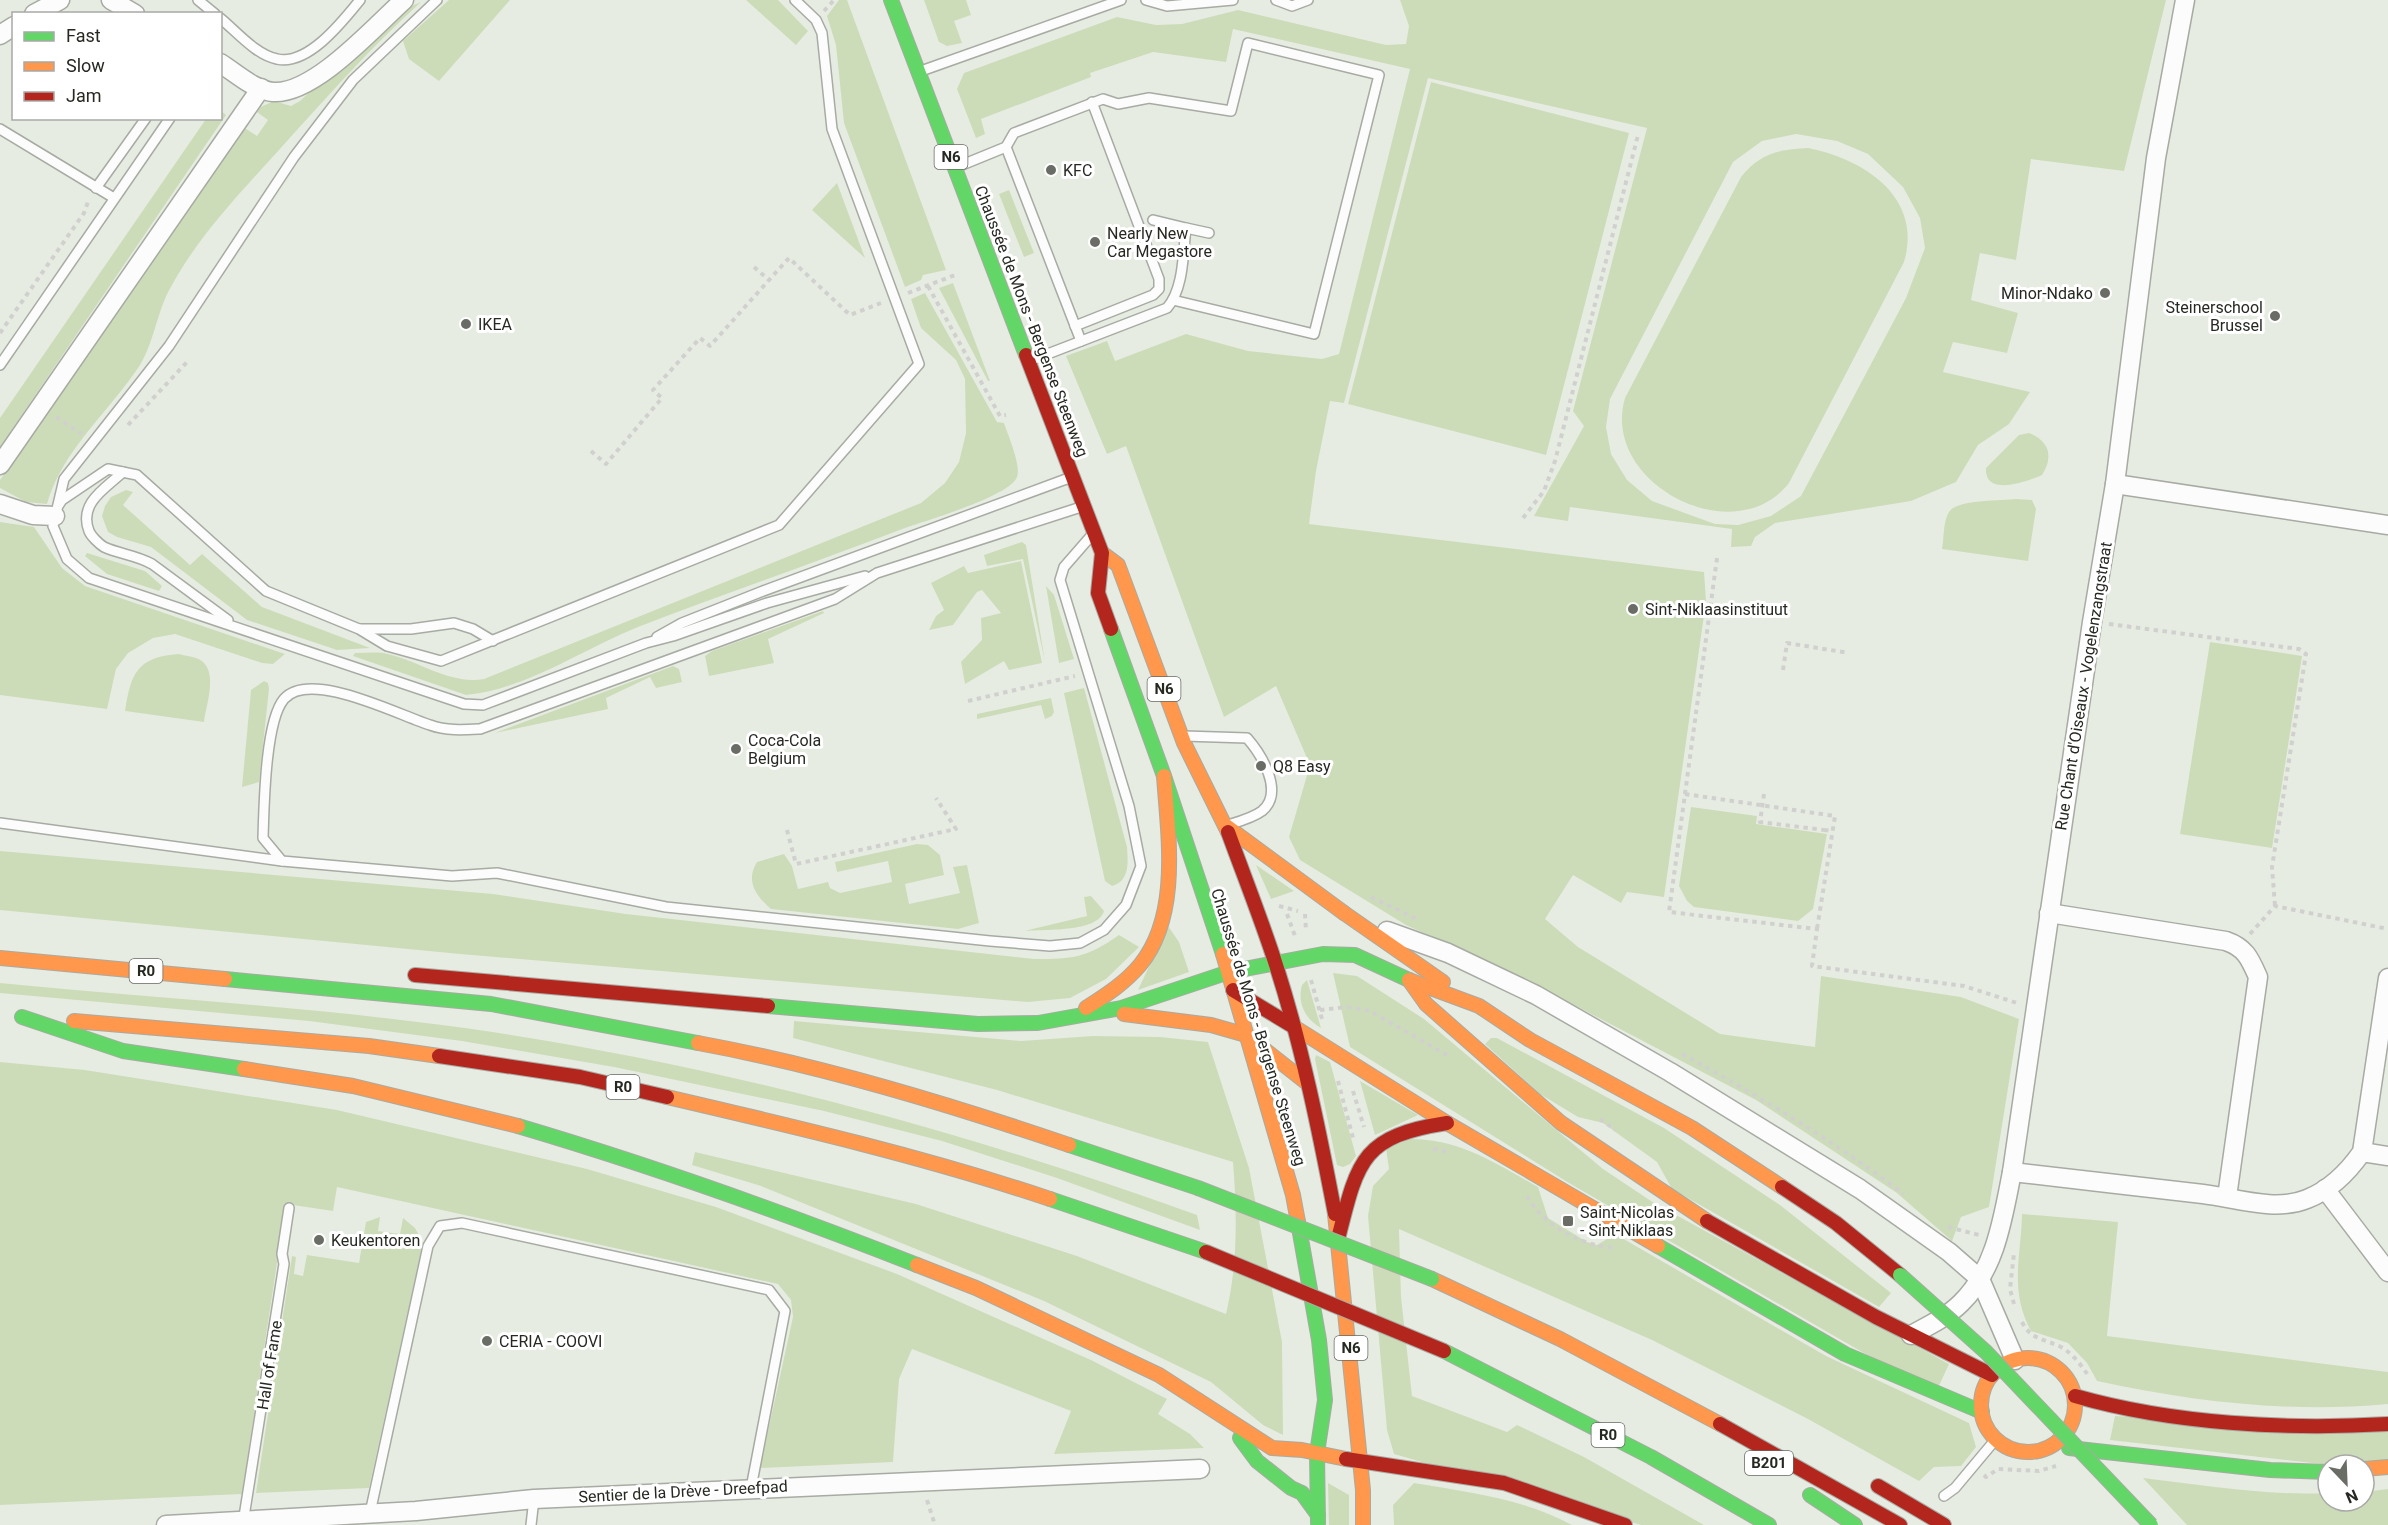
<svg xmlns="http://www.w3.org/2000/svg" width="2388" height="1525" font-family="Roboto,sans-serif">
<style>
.green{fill:#cddcb8;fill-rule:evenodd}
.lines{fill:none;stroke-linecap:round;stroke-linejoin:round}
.lane-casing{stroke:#a7aba3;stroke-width:12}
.street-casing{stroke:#a7aba3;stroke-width:21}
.fast-casing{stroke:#a7aba3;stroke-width:16}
.slow-casing{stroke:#a7aba3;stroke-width:16}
.jam-casing{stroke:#a7aba3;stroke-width:16}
.path{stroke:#d0d1ce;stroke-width:4;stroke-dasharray:4.5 4.5;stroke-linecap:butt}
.lane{stroke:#fbfcfb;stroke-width:9}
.street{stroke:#fbfcfb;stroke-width:18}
.fast{stroke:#63d668;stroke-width:14}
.slow{stroke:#ff974d;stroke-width:14}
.jam{stroke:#b3261e;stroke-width:14}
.fast-bridge-casing{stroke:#a7aba3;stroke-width:16;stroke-linecap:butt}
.jam-bridge-casing{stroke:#a7aba3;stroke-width:16;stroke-linecap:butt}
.path-bridge{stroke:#d0d1ce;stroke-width:4;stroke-dasharray:4.5 4.5;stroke-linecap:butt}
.fast-bridge{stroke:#63d668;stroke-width:14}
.jam-bridge{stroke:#b3261e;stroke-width:14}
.poi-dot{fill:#6a6d65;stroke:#fff;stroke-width:2}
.labels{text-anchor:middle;stroke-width:6;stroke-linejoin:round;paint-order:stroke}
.shield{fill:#fff;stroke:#676964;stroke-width:1.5}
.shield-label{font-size:15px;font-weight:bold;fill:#262922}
.poi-label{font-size:16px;fill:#262922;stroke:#fff;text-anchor:start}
.street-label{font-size:16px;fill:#262922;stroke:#fff}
</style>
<rect width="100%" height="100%" fill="#e7ece2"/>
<g class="green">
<polygon points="449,0 510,0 439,81 409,59 403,41"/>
<polygon points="746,0 778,0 808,31 796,45"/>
<polygon points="839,0 847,0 946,270 923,275 921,280 905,287 844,123 836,45 827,16"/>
<polygon points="924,0 966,0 971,15 954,21 962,43 947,46 939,42"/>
<path d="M1400 0H2166L2124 171 2031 159 2016 260 1980 253 1971 300 2018 313 2007 353 1953 342 1943 372 2030 392 2009 424 1978 445 1956 482 1911 501 1775 523 1755 537 1751 546 1731 547 1732 529 1570 507 1568 521 1534 516 1584 426 1573 411 1647 128 1428 78 1344 403 1330 401 1316 471 1309 524 1704 572 1706 601 1664 897 1627 892 1621 903 1573 875 1545 919 1578 947 1720 1034 1815 1047 1821 976 1961 997 2019 1019 1989 1207 1961 1217 1952 1241 1897 1193 1756 1100 1530 982 1406 925 1300 860 1289 837 1310 765 1276 686 1224 717 1126 446 1107 454 1066 356 1107 341 1115 361 1186 334 1248 351 1322 359 1339 354 1410 69 1233 29 1226 62 1153 52 1090 73 1091 77 981 119 985 134 976 138 957 89 964 73 1117 17 1156 25 1182 24 1238 10 1386 45 1406 44 1409 26ZM1796 134 1837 141 1868 154 1903 187 1920 218 1925 248 1906 298 1801 496 1771 516 1738 525 1715 524 1652 501 1627 480 1611 454 1606 427 1610 399 1733 162 1762 141Z"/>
<path d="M421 2C370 48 326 98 279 150 241 192 200 234 172 285 157 310 155 340 140 365 110 411 62 450 47 504L26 502 0 488V480L243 127 257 136 268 120 254 110 274 101 291 106 300 101 395 13Z"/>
<polygon points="1431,82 1629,133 1546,455 1348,404"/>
<polygon points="221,111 226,115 0,447 0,418 206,119 220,118"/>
<path d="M1808 148C1864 159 1923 197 1904 262L1789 483C1734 553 1600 483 1625 398L1741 177C1759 154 1779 149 1808 148Z"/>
<polygon points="837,183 865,258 812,210"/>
<polygon points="1009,190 1034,253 1024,257 999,194"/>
<polygon points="953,283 990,381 988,381 939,288"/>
<path d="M925 293 997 422 1004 423C1008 435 1023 469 1016 479 1003 499 923 521 897 531 811 564 724 594 638 627 583 649 525 690 466 695L353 656 355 653C364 653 374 652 383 653 417 659 448 685 484 679L921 503 945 483 959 462 966 433 965 379 956 360 921 328 911 299Z"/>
<path d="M2029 433C2049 441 2054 456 2042 475 2027 482 1984 497 1986 468L2019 435Z"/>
<polygon points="126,490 133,492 123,505 190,565 202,554 262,607 370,648 337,650 247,620 151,547 117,537 108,532 102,516 105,506 111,497"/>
<path d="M2016 499 2032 500 2036 509 2028 561 1942 549C1944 539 1943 521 1949 512 1957 499 2001 501 2016 499Z"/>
<polygon points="0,522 34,527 62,568 85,586 285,654 273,664 262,663 175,634 153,638 128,653 116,669 107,709 0,695"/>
<polygon points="1022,542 1026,545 1045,662 1023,559 987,566 984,555"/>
<polygon points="87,553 145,571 162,586 159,591 107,574 85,556"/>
<polygon points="1021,561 1042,663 1009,670 1004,661 965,684 961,662 982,640 981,618 1001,613 982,590 977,592 953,625 929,630 936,616 944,610 931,583 964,566 968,573"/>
<polygon points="1046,586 1054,595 1074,659 1059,663"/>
<polygon points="823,611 824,613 768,639 774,663 709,676 705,656 712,651"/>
<polygon points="2210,642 2302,656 2272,848 2180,834"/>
<path d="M179 654C186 656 197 657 202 661 218 674 206 705 204 722L125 711C131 673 137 657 179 654Z"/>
<polygon points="673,666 679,669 682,682 656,688 650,677 606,698 608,709 495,733"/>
<polygon points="264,681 268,683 269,689 259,782 242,787 251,690"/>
<path d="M1084 688 1127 847C1128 862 1130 881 1112 886L1105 881 1064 693Z"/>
<polygon points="1051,698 1054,712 1052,716 1045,719 1041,705 977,719 977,714"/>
<polygon points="1691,807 1757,816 1756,824 1827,834 1813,909 1798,921 1694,907 1687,901 1679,886"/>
<path d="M917 844 928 845 940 855 944 875 905 884 909 904 960 893 953 867 967 865 979 923 958 929 771 909C756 896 745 881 757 862L784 854 792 866 798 889 828 882 830 888 840 893 892 882 888 861 837 872 835 862Z"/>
<path d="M0 851 493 894 626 914 1034 959C1073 959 1086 958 1119 935L1139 947 1106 979 1070 998 1028 1002 460 954 0 910Z"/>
<polygon points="1256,865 1294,891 1271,899"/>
<path d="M1091 896 1104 911C1098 933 1043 929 1024 931L1087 916 1084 897Z"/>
<polygon points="1168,926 1179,942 1189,972 1138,990"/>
<polygon points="1333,973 1357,976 1424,1019 1603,1169 1654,1203 1949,1364 1938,1388 1876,1360 1569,1183 1350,1047"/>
<path d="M1307 980 1321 1028C1305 1019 1297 1003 1302 985Z"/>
<path d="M0 983C155 998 311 1007 465 1028 715 1064 960 1129 1197 1215L1200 1230 1057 1178 942 1141 824 1111 614 1067 462 1041 309 1021 0 993Z"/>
<path d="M794 1021 1021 1041 1093 1036 1160 1037 1208 1042 1249 1168 1282 1342 1283 1435 1263 1425 1211 1382 1044 1301 761 1186 692 1165 695 1152 916 1204 1077 1256 1226 1314C1238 1263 1237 1214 1233 1162L997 1090 793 1038Z"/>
<polygon points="1491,1038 1497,1038 1664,1128 1780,1205 1891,1293 1879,1307 1672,1189 1657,1162 1603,1123 1578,1117 1540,1094 1485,1044"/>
<polygon points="1316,1055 1330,1062 1356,1156 1350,1164 1343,1167 1337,1165 1315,1059"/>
<polygon points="0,1062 85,1070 337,1110 587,1169 716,1207 897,1274 1091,1360 1167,1399 1158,1414 1190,1434 1204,1448 1054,1454 1071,1411 912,1349 899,1379 893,1462 760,1468 793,1317 791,1300 778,1284 337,1187 333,1211 286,1204 242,1494 0,1505"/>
<polygon points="1360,1081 1418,1115 1375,1135"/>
<path d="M1411 1139C1460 1139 1497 1164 1538 1187L1548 1218 1587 1242 1597 1245 1615 1234 1826 1356 1969 1423 1976 1447 1961 1466 1934 1467 1919 1481 1808 1419 1652 1340 1399 1229 1401 1297 1412 1396 1507 1432 1517 1425 1584 1457 1704 1525H1641L1394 1454 1387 1430 1368 1216 1373 1186 1389 1169 1386 1148Z"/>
<path d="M2022 1214 2118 1222 2107 1336 2388 1372V1404C2289 1413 2194 1402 2097 1381L2087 1363 2068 1343 2031 1331C2009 1291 2021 1257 2022 1214Z"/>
<polygon points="380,1217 378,1231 400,1234 403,1218 415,1228 423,1243 369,1488 256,1493 292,1256 296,1257 294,1274 303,1276 307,1255 359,1263 366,1222"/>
<polygon points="2115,1416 2388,1431 2388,1460 2330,1465 2110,1440"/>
<path d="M2143 1478C2204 1485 2266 1496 2328 1493V1501H2364V1492L2388 1489V1525H2187Z"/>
<polygon points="1328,1483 1349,1495 1349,1525 1329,1525"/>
<path d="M1414 1483C1467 1492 1525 1499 1572 1525H1394L1393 1505Z"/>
</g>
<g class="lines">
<defs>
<g id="lane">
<polyline points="198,0 215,14"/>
<polyline points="437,0 353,80 294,157 169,346 64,479 53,526 67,559 89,578 464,704 483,705 646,643 673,636 767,603 865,576"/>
<polyline points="1146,0 1167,6 1233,0"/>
<polyline points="1276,0 1292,6 1308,0"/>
<path d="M220 18C236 31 256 55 277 59 308 66 343 21 360 0"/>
<polyline points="921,71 1121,0"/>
<polyline points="0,129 114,198"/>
<polyline points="1006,147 1081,341"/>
<polyline points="957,167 1006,147 1014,133 1103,99 1118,104 1149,98 1231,111 1248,43 1379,75 1314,334 1173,300"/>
<polyline points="96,188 146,118"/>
<polyline points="1186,228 1209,233"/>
<polyline points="1075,326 1153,295 1159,289 1159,279 1092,102"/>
<path d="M1032 360 1167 308C1184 289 1183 252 1186 228L1153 220"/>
<polyline points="0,365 170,118"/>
<path d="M123 472C106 488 78 503 89 531 91 536 99 544 104 547 119 554 136 555 152 564L228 620"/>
<polyline points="58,506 62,500 108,469 137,475 266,591 359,629 387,646 441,661 779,525 919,364 832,129 822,33 816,20 795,0"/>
<path d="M1081 507 877 573 835 599 480 729C462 730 447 731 430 725 398 715 310 669 284 699 265 721 264 808 263 838L282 861 452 876 497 873 666 907 990 941 1050 946 1080 943 1104 930 1126 905 1141 866 1129 806 1060 580 1064 567 1091 536"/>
<polyline points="360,629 411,629 454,623 473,629 493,641"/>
<polyline points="657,637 682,623 763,591 1069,478"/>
<path d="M1184 736 1247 738C1261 754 1285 792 1262 811 1254 817 1241 821 1231 824"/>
<polyline points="0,823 282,861"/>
<polyline points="1944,1496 1955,1488 1996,1439"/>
<polyline points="370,1513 428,1246 440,1226 462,1223 769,1290 785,1311 751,1488"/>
<polyline points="243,1523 284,1264 282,1254 289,1208"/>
<polyline points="531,1525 534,1499"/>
</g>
<g id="street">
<polyline points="111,0 135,14"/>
<polyline points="34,14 60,0"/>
<polyline points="0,35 14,26"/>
<path d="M220 63C236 73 254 90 273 92 314 95 375 26 404 0"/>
<polyline points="0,465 261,88"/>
<polyline points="2115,484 2388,525"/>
<polyline points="0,504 33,515 55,516"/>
<path d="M2049 913 2226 941C2246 948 2250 959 2258 977L2227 1197"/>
<polyline points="1387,931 1448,953 1536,995 1670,1072 1860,1189 1949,1252 1980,1279 2015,1360"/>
<polyline points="2362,1152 2388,1156"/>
<path d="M2012 1172C2076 1179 2139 1187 2203 1194 2236 1198 2275 1212 2307 1199 2330 1190 2348 1172 2362 1152L2388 978"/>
<polyline points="2325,1189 2388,1272"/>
<path d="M1911 1335C1928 1326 1947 1317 1961 1303 1996 1269 2003 1217 2012 1172L2092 622 2115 484 2156 158 2185 0"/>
<polyline points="166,1525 416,1511 534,1499 1200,1469"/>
</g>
<g id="fast">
<polyline points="891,0 1026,355"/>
<polyline points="1111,629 1164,776 1223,954"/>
<polyline points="1229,972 1323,954 1355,955 1409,980"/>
<polyline points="225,979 491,1004 698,1043"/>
<polyline points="768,1006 978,1024 1038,1023 1121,1008 1229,972"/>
<polyline points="22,1017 123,1051 244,1069"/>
<path d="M518 1126C653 1166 785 1213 917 1265"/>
<polyline points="1069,1145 1198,1188"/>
<polyline points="1050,1199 1206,1252"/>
<polyline points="1298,1222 1319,1340 1325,1400 1317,1453 1318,1523"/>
<polyline points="1658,1246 1845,1354 1982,1412"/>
<polyline points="1444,1351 1651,1457 1769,1525"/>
<polyline points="1240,1438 1257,1461 1291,1488 1302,1493 1318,1515"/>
<polyline points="2069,1448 2270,1470 2328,1472"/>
<polyline points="1810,1495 1855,1525"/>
</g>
<g id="slow">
<polyline points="1102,553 1118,565 1184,743 1228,832"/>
<polyline points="1226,826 1344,913"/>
<polyline points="1344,913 1443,982"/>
<polyline points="1223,954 1293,1195 1298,1222"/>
<polyline points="0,958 225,979"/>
<polyline points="1409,980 1426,1004 1561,1123 1707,1221"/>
<polyline points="1409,980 1479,1006 1530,1040 1692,1128 1782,1187"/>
<path d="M1086 1008C1106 995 1125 983 1140 965 1181 915 1168 835 1164 776"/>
<polyline points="1124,1014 1211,1025 1246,1035 1307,1083"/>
<polyline points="74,1021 369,1046 439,1056"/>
<polyline points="1294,1027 1447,1123 1658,1246"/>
<path d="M698 1043C823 1066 948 1104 1069 1145"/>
<polyline points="244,1069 353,1086 518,1126"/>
<path d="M667 1097C796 1127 925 1157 1050 1199"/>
<polyline points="1335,1214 1363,1490 1363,1525"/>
<polyline points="917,1265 976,1288 1159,1375 1272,1448 1302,1450 1346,1459"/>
<polyline points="1432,1279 1560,1339 1720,1424"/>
<circle cx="2028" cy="1405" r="47"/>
<polyline points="2364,1469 2388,1467"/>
</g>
<g id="jam">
<polyline points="1026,355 1102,553 1098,593 1111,629"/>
<path d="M1228 832C1244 876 1262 921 1276 965 1302 1046 1319 1130 1335 1214"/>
<polyline points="415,975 768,1006"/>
<polyline points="1233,990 1294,1027"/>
<polyline points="439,1056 580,1077 667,1097"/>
<polyline points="1782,1187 1836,1223 1900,1275"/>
<polyline points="1707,1221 1876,1317 1992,1375"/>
<path d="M1339 1235C1358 1158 1364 1136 1447 1123"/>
<path d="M2075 1396C2173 1424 2287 1430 2388 1424"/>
<polyline points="1720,1424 1900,1525"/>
<polyline points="1346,1459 1504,1483 1625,1525"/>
<polyline points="1878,1486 1944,1525"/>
</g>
</defs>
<use href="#lane" class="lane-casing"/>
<use href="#street" class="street-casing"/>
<use href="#fast" class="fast-casing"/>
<use href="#slow" class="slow-casing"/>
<use href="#jam" class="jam-casing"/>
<g class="path">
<polyline points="824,11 834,0"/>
<polyline points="754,267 769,280 789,258 850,315 881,303"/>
<polyline points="928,286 1000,416 1006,415"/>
<polyline points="908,293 955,275"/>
<polyline points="0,333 84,213 89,199"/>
<polyline points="56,417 82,434"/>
<polyline points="128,425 188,361"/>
<polyline points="591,451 606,464 662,398 653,390 700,338 710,346 769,280"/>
<polyline points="1523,518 1544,491 1555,461 1638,135"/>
<polyline points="1717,558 1669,912 1817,929 1812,966 1964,986 2020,1004"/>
<polyline points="2109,624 2299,649 2306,654 2272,867 2275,906"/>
<polyline points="1783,670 1787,643 1849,653"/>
<polyline points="968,701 1075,676"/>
<polyline points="1685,794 1835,816 1817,929"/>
<polyline points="787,830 796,864 956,829 936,798"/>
<polyline points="1824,830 1833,831"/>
<polyline points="1371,897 1419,920"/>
<polyline points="1279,906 1298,911"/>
<polyline points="1287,914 1295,936"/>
<polyline points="1305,914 1306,931"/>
<polyline points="2250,934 2275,906 2388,929"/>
<polyline points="1311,980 1322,1019"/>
<polyline points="1320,1010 1348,1007 1370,1011 1447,1055"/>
<path d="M1682 1054C1759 1096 1833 1141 1904 1194"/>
<polyline points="1338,1081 1353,1138"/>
<polyline points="1353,1091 1364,1127"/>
<polyline points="1600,1119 1616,1130"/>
<polyline points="1433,1149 1450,1152"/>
<path d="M1527 1196C1544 1226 1581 1246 1615 1248"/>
<polyline points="1948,1227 1979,1235"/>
<polyline points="2014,1304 2010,1289 2014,1253"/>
<path d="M2022 1322C2031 1340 2045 1339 2061 1347 2073 1354 2081 1365 2088 1375"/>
<polyline points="1984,1475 1986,1477 1998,1469 2039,1471 2056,1466"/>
<polyline points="927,1500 935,1525"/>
</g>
<use href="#lane" class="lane"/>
<use href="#street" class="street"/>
<use href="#fast" class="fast"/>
<use href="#slow" class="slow"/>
<use href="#jam" class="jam"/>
<defs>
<g id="fast-bridge">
<polyline points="1198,1188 1432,1279"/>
<polyline points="1900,1275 1986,1352 2151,1525"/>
</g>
<polyline id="jam-bridge" points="1206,1252 1444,1351"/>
</defs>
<use href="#fast-bridge" class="fast-bridge-casing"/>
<use href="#jam-bridge" class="jam-bridge-casing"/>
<polyline class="path-bridge" points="1764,794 1760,822 1824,830"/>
<use href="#fast-bridge" class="fast-bridge"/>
<use href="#jam-bridge" class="jam-bridge"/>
</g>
<g class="poi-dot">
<circle cx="1051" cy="170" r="6"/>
<circle cx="1095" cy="242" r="6"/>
<circle cx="2105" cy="293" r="6"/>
<circle cx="2275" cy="316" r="6"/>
<circle cx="466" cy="324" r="6"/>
<circle cx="1633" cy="609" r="6"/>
<circle cx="736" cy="749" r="6"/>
<circle cx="1261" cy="766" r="6"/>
<rect x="1562" y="1215" width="12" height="12" rx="3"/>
<circle cx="319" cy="1240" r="6"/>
<circle cx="487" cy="1341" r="6"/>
</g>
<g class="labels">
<g class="shield">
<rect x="934.5" y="145" width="33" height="24" rx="4.5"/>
<rect x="1147.5" y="677" width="33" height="24" rx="4.5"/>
<rect x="129.5" y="959" width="33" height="24" rx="4.5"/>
<rect x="606.5" y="1075" width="33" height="24" rx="4.5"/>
<rect x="1334.5" y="1336" width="33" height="24" rx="4.5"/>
<rect x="1591.5" y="1423" width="33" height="24" rx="4.5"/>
<rect x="1745" y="1451" width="48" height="24" rx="4.5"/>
</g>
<g class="shield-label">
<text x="951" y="162">N6</text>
<text x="1164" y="694">N6</text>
<text x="146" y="976">R0</text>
<text x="623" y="1092">R0</text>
<text x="1351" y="1353">N6</text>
<text x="1608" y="1440">R0</text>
<text x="1769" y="1468">B201</text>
</g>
<g class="poi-label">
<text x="1063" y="176">KFC</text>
<text x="1107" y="239">Nearly New<tspan x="1107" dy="18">Car Megastore</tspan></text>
<text x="2093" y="299" text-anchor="end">Minor-Ndako</text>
<text x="2263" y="313" text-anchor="end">Steinerschool<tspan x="2263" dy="18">Brussel</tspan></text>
<text x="478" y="330">IKEA</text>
<text x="1645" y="615">Sint-Niklaasinstituut</text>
<text x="748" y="746">Coca-Cola<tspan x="748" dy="18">Belgium</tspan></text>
<text x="1273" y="772">Q8 Easy</text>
<text x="1580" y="1218">Saint-Nicolas<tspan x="1580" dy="18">- Sint-Niklaas</tspan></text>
<text x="331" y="1246">Keukentoren</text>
<text x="499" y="1347">CERIA - COOVI</text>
</g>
<g class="street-label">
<text transform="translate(1032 321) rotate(69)" y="6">Chaussée de Mons - Bergense Steenweg</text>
<text transform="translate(2083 686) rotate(-81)" y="6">Rue Chant d'Oiseaux - Vogelenzangstraat</text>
<text transform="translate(1259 1027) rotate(73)" y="6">Chaussée de Mons - Bergense Steenweg</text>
<text transform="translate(269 1365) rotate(-81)" y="6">Hall of Fame</text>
<text transform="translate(683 1491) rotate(-3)" y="6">Sentier de la Drève - Dreefpad</text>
</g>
</g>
<rect x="12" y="12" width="210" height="108" fill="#ffffff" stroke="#a8a9a7" stroke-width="1.5"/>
<rect x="24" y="32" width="30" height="9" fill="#63d668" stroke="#a8a9a7" stroke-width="1.5"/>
<text x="66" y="42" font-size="18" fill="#262922">Fast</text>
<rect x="24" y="62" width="30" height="9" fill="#ff974d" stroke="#a8a9a7" stroke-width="1.5"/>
<text x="66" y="72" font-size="18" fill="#262922">Slow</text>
<rect x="24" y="92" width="30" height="9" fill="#b3261e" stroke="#a8a9a7" stroke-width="1.5"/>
<text x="66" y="102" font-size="18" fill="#262922">Jam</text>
<g transform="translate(2346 1483) rotate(157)"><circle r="28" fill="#ffffff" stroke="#a8a9a7" stroke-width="1.5"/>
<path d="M0-4.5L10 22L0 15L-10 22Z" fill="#6a6d65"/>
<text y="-9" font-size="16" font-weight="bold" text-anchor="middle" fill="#262922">N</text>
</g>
</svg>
